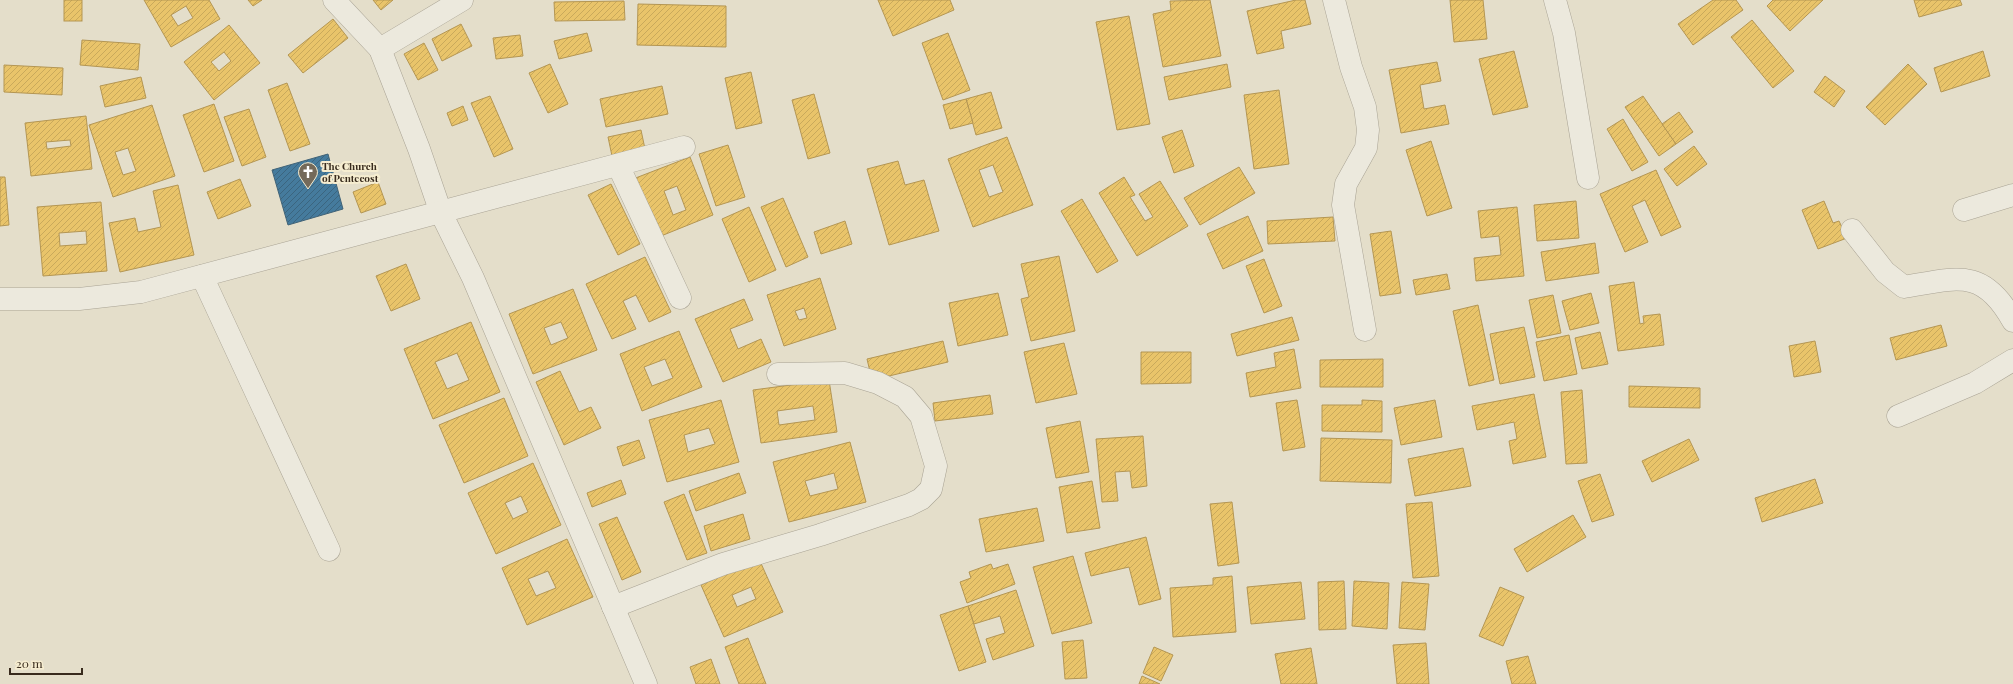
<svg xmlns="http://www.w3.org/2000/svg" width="2013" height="684" font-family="'Playfair Display',serif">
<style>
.homes{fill:url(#homes-hatch);stroke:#b49653;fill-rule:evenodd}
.public{fill:url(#public-hatch);stroke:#416377}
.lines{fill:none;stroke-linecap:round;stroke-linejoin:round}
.minor-casing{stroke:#a9a394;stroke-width:23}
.minor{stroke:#ece9dd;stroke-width:22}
.labels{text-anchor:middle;stroke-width:4;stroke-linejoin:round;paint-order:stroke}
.poi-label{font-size:10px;font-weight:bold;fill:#382b1d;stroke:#f6edd0;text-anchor:start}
</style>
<defs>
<pattern id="homes-hatch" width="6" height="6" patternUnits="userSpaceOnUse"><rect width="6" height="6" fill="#e9c46a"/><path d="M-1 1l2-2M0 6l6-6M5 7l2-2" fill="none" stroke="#c9a95b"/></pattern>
<pattern id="public-hatch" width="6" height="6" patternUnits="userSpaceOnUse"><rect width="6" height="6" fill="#457b9d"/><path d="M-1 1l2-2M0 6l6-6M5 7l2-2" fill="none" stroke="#3b657f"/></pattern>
</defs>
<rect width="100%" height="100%" fill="#e4deca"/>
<g class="homes">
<rect x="64" y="0" width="18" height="21"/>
<path d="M144 0H209L220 19 171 47ZM186 6 193 18 178 26 171 15Z"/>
<polygon points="248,0 262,0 253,6"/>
<polygon points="373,0 393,0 381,10"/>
<polygon points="878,0 950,0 954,10 893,36"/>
<polygon points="1210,0 1221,56 1163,67 1153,14 1171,10 1170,1"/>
<polygon points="1296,0 1305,0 1311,24 1281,31 1284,48 1257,54 1247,11"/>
<polygon points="1450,0 1483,0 1487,39 1454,42"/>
<polygon points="1713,0 1736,0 1743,10 1693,45 1678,24"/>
<polygon points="1773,0 1823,0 1790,31 1767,6"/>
<polygon points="1914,0 1960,0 1962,5 1919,17"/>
<polygon points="624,1 625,20 555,21 554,2"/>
<polygon points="638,4 726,6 726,47 637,45"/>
<polygon points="1129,16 1150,124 1117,130 1096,22"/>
<polygon points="333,19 348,38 303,73 288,55"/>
<polygon points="1752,20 1794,71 1773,88 1731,37"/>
<polygon points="461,24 472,46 442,61 432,39"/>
<path d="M229 25 260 63 214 100 184 62ZM224 52 231 61 219 71 211 62Z"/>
<polygon points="587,33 592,51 559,59 554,41"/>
<polygon points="948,33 970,90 943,100 922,43"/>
<polygon points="520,35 523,56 496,59 493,38"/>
<polygon points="82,40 140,44 138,70 80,65"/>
<polygon points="424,43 438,70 418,80 404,54"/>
<polygon points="1514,51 1528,107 1493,115 1479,59"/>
<polygon points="1983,51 1990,76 1941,92 1934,68"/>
<polygon points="1437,62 1441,81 1420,85 1424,109 1445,105 1449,124 1401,133 1389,70"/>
<polygon points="550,64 568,104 548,113 529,73"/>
<polygon points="1227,64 1231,87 1169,100 1164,77"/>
<polygon points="1908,64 1927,84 1885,125 1866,107"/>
<polygon points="4,65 63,68 62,95 4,92"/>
<polygon points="751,72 762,123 736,129 725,78"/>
<polygon points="1825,76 1845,91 1834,107 1814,92"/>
<polygon points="141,77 146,98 105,107 100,86"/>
<polygon points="287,83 310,144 290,151 268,90"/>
<polygon points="662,86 668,114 606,127 600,99"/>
<polygon points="1279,90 1289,164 1254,169 1244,95"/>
<polygon points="991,92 1002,128 976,135 966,99"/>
<polygon points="814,94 830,153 808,159 792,100"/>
<polygon points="490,96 513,149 494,157 471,103"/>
<polygon points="1643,96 1676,144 1659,156 1625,107"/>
<polygon points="966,99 973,123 950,129 943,105"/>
<polygon points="214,104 234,161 204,172 183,115"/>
<path d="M152 105 175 176 113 197 89 125ZM128 148 136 171 123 175 115 152Z"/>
<polygon points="463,106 468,120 452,126 447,113"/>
<polygon points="249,109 266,157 242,166 224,117"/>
<polygon points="1679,112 1693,132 1676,144 1662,124"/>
<path d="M86 116 92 169 31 176 25 123ZM70 140 71 146 47 149 46 142Z"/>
<polygon points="1623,119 1648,162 1632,171 1607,129"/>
<polygon points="641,130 645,149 612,156 608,137"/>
<polygon points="1182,130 1194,166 1174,173 1162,137"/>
<path d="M1007 137 1033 205 973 227 948 159ZM993 165 1003 192 989 197 979 170Z"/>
<polygon points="1431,141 1452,208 1427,216 1406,150"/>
<polygon points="728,145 745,197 716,206 699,154"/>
<polygon points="1694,146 1707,164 1677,186 1664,169"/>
<path d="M690 157 713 215 656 238 633 179ZM677 186 686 210 673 215 664 191Z"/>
<polygon points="898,161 905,185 924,180 939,231 889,245 867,169"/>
<polygon points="1239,167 1255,193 1200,225 1184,198"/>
<polygon points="1656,170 1681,227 1661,236 1645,200 1632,206 1648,242 1625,252 1600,194"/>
<polygon points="0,177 5,177 9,225 0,226"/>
<polygon points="1124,177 1135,195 1130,197 1145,221 1153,217 1139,194 1160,181 1188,226 1137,256 1099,193"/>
<polygon points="240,179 251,206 218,219 207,192"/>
<polygon points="378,182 386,204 361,213 353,192"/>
<polygon points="611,184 640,244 618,255 588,195"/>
<polygon points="178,185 194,255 120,272 109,223 135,218 138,232 161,227 153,191"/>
<polygon points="783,198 808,257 786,267 761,207"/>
<polygon points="1082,199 1118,261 1097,273 1061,211"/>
<polygon points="1576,201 1579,238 1537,241 1534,205"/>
<polygon points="1824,201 1833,223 1839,221 1847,238 1818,249 1802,210"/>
<path d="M101 202 107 271 43 276 37 207ZM86 231 87 244 60 246 59 233Z"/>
<polygon points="749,207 776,270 749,282 722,219"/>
<polygon points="1517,207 1524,276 1476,281 1474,258 1501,255 1499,236 1481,238 1478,211"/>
<polygon points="1248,216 1263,251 1223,269 1207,234"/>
<polygon points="1333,217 1335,241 1268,244 1267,221"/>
<polygon points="845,221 852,244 821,254 814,232"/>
<polygon points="1391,231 1401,293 1380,296 1370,234"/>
<polygon points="1595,243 1599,273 1546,281 1541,252"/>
<polygon points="1059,256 1075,331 1031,341 1021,299 1029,297 1021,264"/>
<polygon points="645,257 671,312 649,322 636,295 623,301 636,329 612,339 586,284"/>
<polygon points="1264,259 1282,306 1264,313 1246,266"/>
<polygon points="406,264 420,299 391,311 376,276"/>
<polygon points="1447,274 1450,289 1416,295 1413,280"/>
<path d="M820 278 836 329 784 346 767 295ZM804 308 807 318 799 320 795 311Z"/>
<polygon points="1634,282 1640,324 1644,323 1643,316 1660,314 1664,345 1618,351 1609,286"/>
<path d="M573 289 597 350 533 374 509 314ZM561 322 568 338 551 345 544 328Z"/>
<polygon points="998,293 1008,335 958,346 949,303"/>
<polygon points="1591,293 1599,323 1570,330 1562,301"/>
<polygon points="1553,295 1561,333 1537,338 1529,300"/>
<polygon points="744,299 753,320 730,329 738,349 761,339 771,362 723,382 695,319"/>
<polygon points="1478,305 1494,380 1469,386 1453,311"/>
<polygon points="1292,317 1299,340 1237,356 1231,334"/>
<path d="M471 322 500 392 433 419 404 349ZM457 353 469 380 447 389 435 362Z"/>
<polygon points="1941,325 1947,346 1896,360 1890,338"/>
<polygon points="1524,327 1535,377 1500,384 1490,334"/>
<path d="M679 331 702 387 642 411 620 354ZM665 359 673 378 652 386 644 367Z"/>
<polygon points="1600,332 1608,364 1582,369 1575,338"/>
<polygon points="1569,335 1577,374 1544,381 1536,342"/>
<polygon points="943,341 948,362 872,380 867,359"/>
<polygon points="1815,341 1821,372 1794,377 1789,346"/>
<polygon points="1064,343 1077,394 1036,403 1024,352"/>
<polygon points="1294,349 1301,388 1250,397 1246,373 1276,367 1274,353"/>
<polygon points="1141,352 1191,352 1191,383 1141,384"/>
<polygon points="1383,359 1383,387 1320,387 1320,360"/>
<polygon points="560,371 579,412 591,407 601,428 564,445 536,382"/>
<path d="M829 380 837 432 761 443 753 390ZM813 406 815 420 779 425 777 411Z"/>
<polygon points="1629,386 1700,388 1700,408 1629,407"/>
<polygon points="1582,390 1587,463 1566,464 1561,392"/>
<polygon points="1534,394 1546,457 1513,464 1509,441 1517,439 1514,422 1477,430 1472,406"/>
<polygon points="990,395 993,414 935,421 933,403"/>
<polygon points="504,398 528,456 464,483 439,425"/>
<path d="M721 400 739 462 667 482 649 420ZM709 428 715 444 688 452 684 435Z"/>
<polygon points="1297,400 1305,447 1283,451 1276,403"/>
<polygon points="1362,400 1382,401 1382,432 1322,431 1322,405 1362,405"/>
<polygon points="1435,400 1442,437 1401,445 1394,408"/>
<polygon points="1080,421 1089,472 1056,478 1046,428"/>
<polygon points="1143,436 1147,486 1132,488 1130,471 1115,472 1118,501 1102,502 1096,439"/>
<polygon points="1321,438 1392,440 1391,483 1320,481"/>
<polygon points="1689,439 1699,460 1652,482 1642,461"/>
<polygon points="639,440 645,458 623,466 617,447"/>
<path d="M850 442 866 502 789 522 773 462ZM834 473 838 489 810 496 805 481Z"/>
<polygon points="1463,448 1471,486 1415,496 1408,459"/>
<path d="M533 463 561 525 496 554 468 493ZM521 496 528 512 513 519 505 503Z"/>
<polygon points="739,473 746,493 696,511 689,491"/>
<polygon points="1600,474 1614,515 1592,522 1578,481"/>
<polygon points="1815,479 1823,503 1762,522 1755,498"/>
<polygon points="621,480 626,494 592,507 587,493"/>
<polygon points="1092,481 1100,528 1067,533 1059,487"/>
<polygon points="684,494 707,553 687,560 664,502"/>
<polygon points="1232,502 1239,563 1218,566 1210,504"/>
<polygon points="1432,502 1439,576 1413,578 1406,504"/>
<polygon points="1037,508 1044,541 986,552 979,519"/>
<polygon points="743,514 750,539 711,551 704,526"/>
<polygon points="1573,515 1586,537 1527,572 1514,549"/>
<polygon points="617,517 641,572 622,580 599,524"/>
<polygon points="1146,537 1161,599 1139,605 1129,567 1091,576 1085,553"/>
<path d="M567 539 593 597 527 625 502 568ZM548 571 556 588 536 596 528 579Z"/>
<polygon points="1073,556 1092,623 1052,634 1033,567"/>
<path d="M759 559 783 612 724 637 701 585ZM751 587 756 599 737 607 732 595Z"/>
<polygon points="991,564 993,569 1008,564 1015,584 967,603 960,582 971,578 969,572"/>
<polygon points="1232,576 1236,632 1173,637 1170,588 1213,585 1213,578"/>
<polygon points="1344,581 1346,629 1319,630 1318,582"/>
<polygon points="1354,581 1389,583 1387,629 1352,626"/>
<polygon points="1301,582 1305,619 1251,624 1247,587"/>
<polygon points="1402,582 1429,584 1425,630 1399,628"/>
<polygon points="1500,587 1524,597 1503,646 1479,636"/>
<polygon points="1016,590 1034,646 993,660 986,639 1005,633 1000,616 974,624 968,606"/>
<polygon points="968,606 986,662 959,671 940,615"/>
<polygon points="748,638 766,684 739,684 725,647"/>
<polygon points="1083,640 1087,678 1065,679 1062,642"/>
<polygon points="1426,643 1429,684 1397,684 1393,645"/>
<polygon points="1154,647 1173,655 1161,681 1143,673"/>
<polygon points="1311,648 1317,684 1281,684 1275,654"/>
<polygon points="1528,656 1536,684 1512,684 1506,661"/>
<polygon points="711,659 720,684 696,684 690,667"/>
<polygon points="1142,676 1160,684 1139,684"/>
</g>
<polygon class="public" points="328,154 343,209 288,225 272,170"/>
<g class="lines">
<defs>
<g id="minor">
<polyline points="334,0 380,49 419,149 441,213 473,278 646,684"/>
<polyline points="1334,0 1351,67 1365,107 1368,130 1366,148 1346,184 1343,205 1365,330"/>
<polyline points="1555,0 1564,33 1588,178"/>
<polyline points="380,49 462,0"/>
<polyline points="618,165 680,298"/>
<polyline points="1964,210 2013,195"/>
<path d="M1852 230 1885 272 1904 287C1957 278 1983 267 2013 321"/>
<polyline points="202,276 329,550"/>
<polyline points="0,299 79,299 141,292 684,147"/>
<polyline points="1898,416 1975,383 2013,360"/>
<polyline points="613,607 723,564 820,535 909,505 921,499 931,489 936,466 921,416 905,397 878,383 845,373 778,374"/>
</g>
</defs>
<use href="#minor" class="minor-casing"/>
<use href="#minor" class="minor"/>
</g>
<defs>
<symbol id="church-pin" viewBox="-11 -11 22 30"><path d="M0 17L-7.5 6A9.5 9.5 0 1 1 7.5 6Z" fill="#746a5a" stroke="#f6edd0"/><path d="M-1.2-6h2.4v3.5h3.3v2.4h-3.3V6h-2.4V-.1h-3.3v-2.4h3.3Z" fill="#fff"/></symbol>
</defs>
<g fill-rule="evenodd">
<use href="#church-pin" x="297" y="161" width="22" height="30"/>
</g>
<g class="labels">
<g class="poi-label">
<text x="322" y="170">The Church<tspan x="322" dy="12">of Pentecost</tspan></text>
</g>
</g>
<path d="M10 668v6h72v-6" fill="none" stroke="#382b1d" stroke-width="2"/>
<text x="16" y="668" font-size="12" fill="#382b1d" stroke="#f6edd0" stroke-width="3" paint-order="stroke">20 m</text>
</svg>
